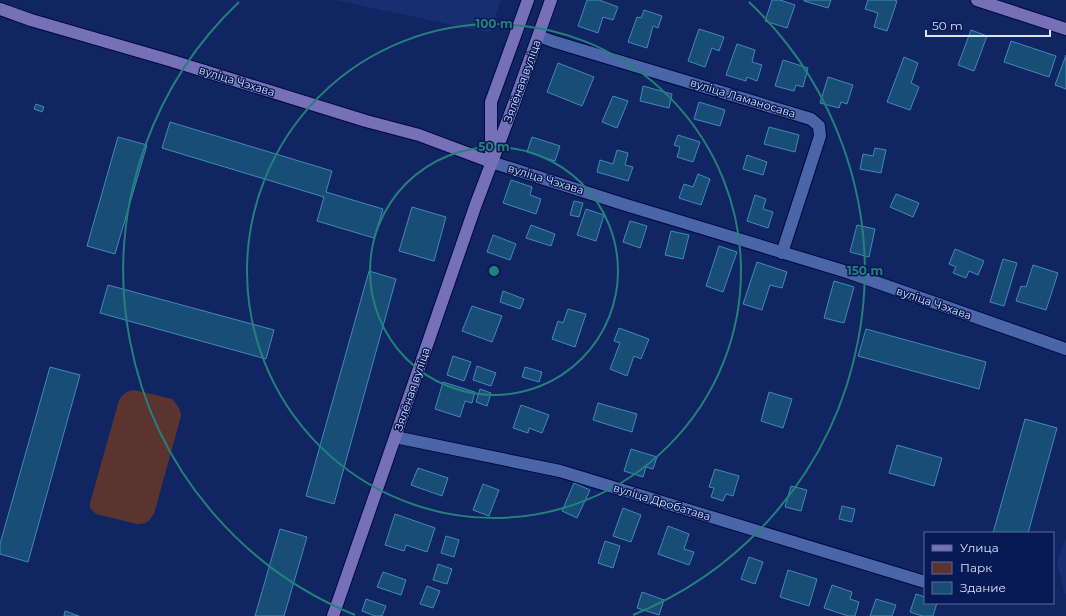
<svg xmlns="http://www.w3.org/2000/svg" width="1066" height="616" font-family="Montserrat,sans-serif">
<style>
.built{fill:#172e70}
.green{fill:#5b3430}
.building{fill:#184d75;stroke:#4388bf}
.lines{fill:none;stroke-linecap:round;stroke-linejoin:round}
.street-casing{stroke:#010843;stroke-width:14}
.secondary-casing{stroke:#010843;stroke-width:14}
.street{stroke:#4a66a8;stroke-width:12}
.secondary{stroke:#7570b8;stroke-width:12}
.ring{fill:none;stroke:#23817c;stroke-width:2}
.labels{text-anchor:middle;stroke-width:3;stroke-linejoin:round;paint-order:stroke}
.street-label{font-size:11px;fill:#d8e3f9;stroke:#081a55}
.centre{fill:#23817c;stroke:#081a55;stroke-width:2}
.ring-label{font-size:12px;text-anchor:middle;font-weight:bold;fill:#23817c;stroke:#081a55;stroke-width:3;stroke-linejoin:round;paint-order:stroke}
</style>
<rect width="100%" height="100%" fill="#102561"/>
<g class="built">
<polygon points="335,0 501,0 490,33"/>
<polygon points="1066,538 1066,595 1064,592 1057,562"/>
</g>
<path class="green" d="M134 390 172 399C177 404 181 410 181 416L154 514C148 522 147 524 137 524L96 514 90 508V503L119 400C123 394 126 391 134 390Z"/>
<g class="building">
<polygon points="587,0 599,0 618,7 613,20 603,17 598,33 578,26"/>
<polygon points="772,0 780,0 795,5 787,28 765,21"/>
<polygon points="804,0 831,0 828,8 804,1"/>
<polygon points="868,0 894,0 897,1 887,31 874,27 878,13 865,9"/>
<polygon points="644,10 662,16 658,28 653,26 647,48 628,42 637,17 641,18"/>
<polygon points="699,29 724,37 719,51 712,48 705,67 688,61"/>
<polygon points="971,30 987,36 974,71 958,65"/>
<polygon points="1011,41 1056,56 1049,77 1004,62"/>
<polygon points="737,44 755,50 752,62 762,65 757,81 747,77 746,81 726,75"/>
<polygon points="1066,55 1066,89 1055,85"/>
<polygon points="904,57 918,63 911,83 919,87 910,110 887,102"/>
<polygon points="783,60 808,68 803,87 796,85 794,91 775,86"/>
<polygon points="558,63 594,77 582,106 547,92"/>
<polygon points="828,77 853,85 847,104 841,102 839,108 820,103"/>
<polygon points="643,86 672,94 669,108 640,101"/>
<polygon points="613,96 628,101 617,128 602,122"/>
<polygon points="699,102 725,110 720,126 694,119"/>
<polygon points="36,104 44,107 42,112 34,109"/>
<polygon points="170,122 332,171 326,192 383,209 374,238 317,221 324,197 162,148"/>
<polygon points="769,127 799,135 795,152 764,144"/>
<polygon points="678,135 700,142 693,162 677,157 680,147 674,145"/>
<polygon points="118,137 147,145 115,254 87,246"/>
<polygon points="532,137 560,146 555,161 527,152"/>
<polygon points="875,148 886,150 881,173 860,169 863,154 873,156"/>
<polygon points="617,150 628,153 625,165 633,167 628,181 597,172 600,160 613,164"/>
<polygon points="747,155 767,162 763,175 743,169"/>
<polygon points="698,174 710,179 701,205 679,198 684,184 693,187"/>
<polygon points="511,180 532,187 530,195 541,199 536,214 503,203"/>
<polygon points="896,194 919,203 913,217 890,207"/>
<polygon points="755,195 766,199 763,209 773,212 768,228 747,221"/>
<polygon points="574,201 583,203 579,217 570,215"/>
<polygon points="412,207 446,217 434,261 399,251"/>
<polygon points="586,209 604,215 596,241 577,235"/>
<polygon points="630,221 647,226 640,248 623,242"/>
<polygon points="531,225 555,234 551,246 526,238"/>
<polygon points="857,225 875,229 869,257 850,252"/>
<polygon points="671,231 689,235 683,259 665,255"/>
<polygon points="493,235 516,244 510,260 487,252"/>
<polygon points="719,246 737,252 723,292 706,286"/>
<polygon points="955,249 984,261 978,275 969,271 966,278 953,273 956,267 949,264"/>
<polygon points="1003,259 1017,263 1004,306 990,302"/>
<polygon points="757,262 787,272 782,288 770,285 762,310 743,304"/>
<polygon points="1033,265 1058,273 1046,310 1016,301 1021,286 1026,287"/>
<polygon points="369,271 396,279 334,504 306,496"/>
<polygon points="834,281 854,287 844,323 824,318"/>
<polygon points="108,285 274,330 266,359 100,313"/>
<polygon points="503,291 524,299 520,309 500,302"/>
<polygon points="472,306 502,316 492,342 462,331"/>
<polygon points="568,309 586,314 575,347 552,339 558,321 563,323"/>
<polygon points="619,328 649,339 641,359 634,356 627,376 610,369 620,343 614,341"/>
<polygon points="866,329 986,362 979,389 858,356"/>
<polygon points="453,356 471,362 464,381 447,375"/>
<polygon points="477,366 496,373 491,386 473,380"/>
<polygon points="50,367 80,375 28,562 0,554 0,544"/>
<polygon points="525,367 542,372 539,382 522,377"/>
<polygon points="443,382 475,392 472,403 465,401 460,417 435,409"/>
<polygon points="480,389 491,393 487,406 476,402"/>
<polygon points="769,392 792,399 783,428 761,421"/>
<polygon points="598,403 637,414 632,432 593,420"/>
<polygon points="521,405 549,415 542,433 529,428 528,433 513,428"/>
<polygon points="1025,419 1057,428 1028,533 993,533"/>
<polygon points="897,445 942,458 934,486 889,473"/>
<polygon points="631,449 657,457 653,469 646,467 643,477 624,471"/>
<polygon points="418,468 448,478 442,496 411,485"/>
<polygon points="715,469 739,476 733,496 726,494 723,501 711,497 714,488 709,487"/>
<polygon points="574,483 590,490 577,518 562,511"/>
<polygon points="483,484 499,490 489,516 473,510"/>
<polygon points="791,486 807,490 801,511 785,507"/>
<polygon points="842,506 855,509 852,522 839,519"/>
<polygon points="623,508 641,515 631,542 613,536"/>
<polygon points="395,514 435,528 427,552 406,545 404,551 385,545"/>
<polygon points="668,526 689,534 684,549 694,552 689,565 658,554"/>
<polygon points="280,529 307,537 284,616 255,616"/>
<polygon points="446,536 459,540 454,557 441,553"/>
<polygon points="605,541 620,546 613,568 598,563"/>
<polygon points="749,557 763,562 755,584 741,579"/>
<polygon points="438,564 452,569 447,584 433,580"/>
<polygon points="788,570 817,579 809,606 780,597"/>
<polygon points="383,572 406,580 401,595 377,587"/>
<polygon points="832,585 852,592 850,599 859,602 855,616 848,616 824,608"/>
<polygon points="427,586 440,591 433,608 420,604"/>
<polygon points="642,592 664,600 659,615 637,608"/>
<polygon points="916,594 925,597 925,603 937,603 933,616 922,616 910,612"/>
<polygon points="366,599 386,606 382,616 375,616 362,611"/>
<polygon points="876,599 896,605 892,616 870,616"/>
<polygon points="65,611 79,616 64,616"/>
</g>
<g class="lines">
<defs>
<g id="street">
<polyline points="539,36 552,41 811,119 819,126 820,136 782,253"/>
<polyline points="491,162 626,205 847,272 1066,349"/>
<polyline points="395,437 560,471 925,582"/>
</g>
<g id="secondary">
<polyline points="977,0 1066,29"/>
<polyline points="0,9 31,20 169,60 366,121 419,135 491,162"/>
<polyline points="491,155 491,102 528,0"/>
<polyline points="333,616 476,204 512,109 551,0"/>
</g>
</defs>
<use href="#street" class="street-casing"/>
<use href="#secondary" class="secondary-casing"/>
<use href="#street" class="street"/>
<use href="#secondary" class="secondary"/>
</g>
<g class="ring">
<circle cx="494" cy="271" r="124"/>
<circle cx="494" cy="271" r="247"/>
<path d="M355 615A371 371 0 0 1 239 2M749 2A371 371 0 0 1 633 615"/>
</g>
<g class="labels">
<g class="street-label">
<text transform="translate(237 81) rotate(17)" y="4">вуліца Чэхава</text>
<text transform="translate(522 81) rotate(-70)" y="4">Зялёная вуліца</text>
<text transform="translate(743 98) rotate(17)" y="4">вуліца Ламаносава</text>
<text transform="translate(546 179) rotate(17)" y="4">вуліца Чэхава</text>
<text transform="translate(934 303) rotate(19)" y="4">вуліца Чэхава</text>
<text transform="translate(412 389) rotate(-71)" y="4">Зялёная вуліца</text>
<text transform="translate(662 502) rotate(17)" y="4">вуліца Дробатава</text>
</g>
</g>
<circle cx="494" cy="271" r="6" class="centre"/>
<g class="ring-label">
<text x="494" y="28">100 m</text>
<text x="494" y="151">50 m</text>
<text x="865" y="275">150 m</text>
</g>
<rect x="924" y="532" width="130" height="72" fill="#081a55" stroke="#5b6a97"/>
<rect x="932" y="545" width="20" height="6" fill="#7570b8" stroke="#5b6a97"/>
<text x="960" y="552" font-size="12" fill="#d8e3f9">Улица</text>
<rect x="932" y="562" width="20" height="12" fill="#5b3430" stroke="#5b6a97"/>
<text x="960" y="572" font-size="12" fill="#d8e3f9">Парк</text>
<rect x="932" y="582" width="20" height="12" fill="#184d75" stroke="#5b6a97"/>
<text x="960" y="592" font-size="12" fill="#d8e3f9">Здание</text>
<path d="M926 30v6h124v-6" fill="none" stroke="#d8e3f9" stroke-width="2"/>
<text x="932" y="30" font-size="12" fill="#d8e3f9" stroke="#081a55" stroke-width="3" paint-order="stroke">50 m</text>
</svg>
